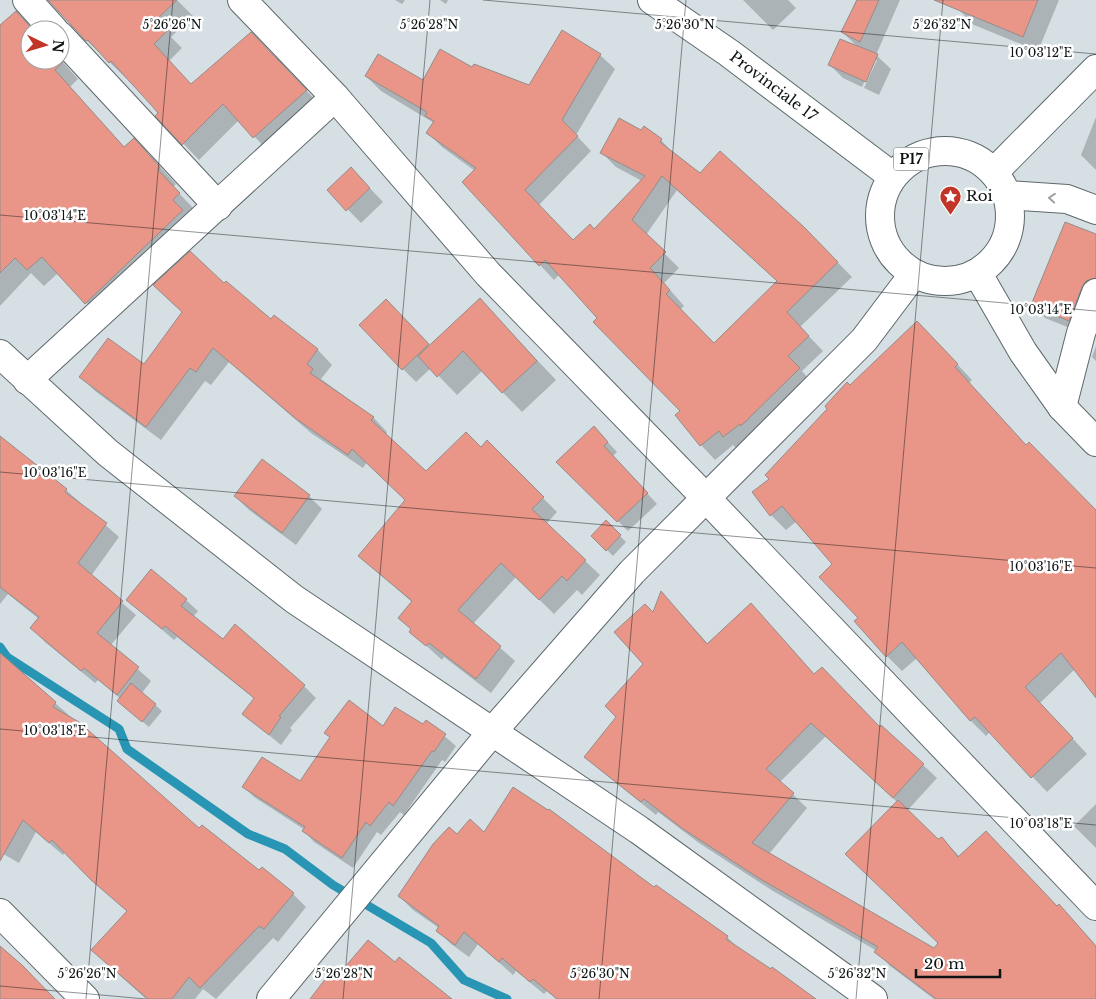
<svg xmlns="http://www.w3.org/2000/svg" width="1096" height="999" font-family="'Libre Baskerville',serif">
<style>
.shadow{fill:#0003;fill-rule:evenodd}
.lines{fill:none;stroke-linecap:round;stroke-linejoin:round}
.stream{stroke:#2995b4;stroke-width:9}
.building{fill:#e99688;stroke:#968c8a;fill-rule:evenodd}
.minor-casing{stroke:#5e686b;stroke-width:30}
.major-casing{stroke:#5e686b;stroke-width:30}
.minor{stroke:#fff;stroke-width:28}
.major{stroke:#fff;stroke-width:28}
.oneway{stroke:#9fa0a1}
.ticks{fill:none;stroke:#0e1213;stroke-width:1;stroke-opacity:0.45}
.labels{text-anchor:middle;stroke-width:5;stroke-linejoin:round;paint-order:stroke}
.shield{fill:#fff;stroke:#56595a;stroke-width:1}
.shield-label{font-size:14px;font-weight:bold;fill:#0e1213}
.street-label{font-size:15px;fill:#0e1213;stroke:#fff}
.poi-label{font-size:15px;fill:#0e1213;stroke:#fff;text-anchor:start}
.ticks-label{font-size:12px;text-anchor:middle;fill:#0e1213;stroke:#fff;stroke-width:5;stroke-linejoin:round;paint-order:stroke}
</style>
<rect width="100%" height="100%" fill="#d6e0e4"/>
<g class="shadow">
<polygon points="50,0 177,0 193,16 171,37 182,48 169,61 192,86 267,49 322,107 270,153 239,120 199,160 157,116 160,113 127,77 126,78 85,39"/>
<polygon points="395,0 405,0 402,4"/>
<polygon points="440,0 448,0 446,4"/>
<polygon points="743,0 788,0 796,8 773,30"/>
<polygon points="856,0 900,0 876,55 891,69 879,95 864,88 877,60 874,60 862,87 843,78 830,65 858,47 842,32"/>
<polygon points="963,0 1059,0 1038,51 974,25 959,10"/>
<polygon points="16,12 33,30 30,30 30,60 60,59 78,79 70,87 125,148 150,156 176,184 173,187 195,210 98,315 58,273 44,286 31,273 0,306 0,26"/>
<path d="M600 55 615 69 576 135 591 151 539 205 573 242 595 231 642 181 616 167 601 152 642 132 661 140 675 155 701 174 804 228 852 277 800 327 823 351 802 371 813 384 739 451 733 445 715 460 701 445 682 412 560 274 554 280 463 182 475 171 442 147 428 133 434 123 381 91 366 76 423 82 473 69 529 87ZM677 190 778 282 714 344 680 310 684 306 664 283 679 268 646 235Z"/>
<polygon points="1096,117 1096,170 1081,155"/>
<polygon points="364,182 383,202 361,223 329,190"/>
<polygon points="1096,236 1096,301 1082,333 1045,318 1032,305"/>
<polygon points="224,285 271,321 275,317 318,350 332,365 321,379 373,417 387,432 386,435 426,473 481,448 487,442 557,512 546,524 600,575 582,595 577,590 554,614 516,577 473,624 515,661 491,693 444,657 442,660 410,631 412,630 400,618 413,603 360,556 407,500 367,462 363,468 311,433 229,362 211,385 205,381 161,440 95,391 81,377 144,366"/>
<polygon points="480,300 556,380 522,412 482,371 457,395 431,368 416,382 403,369 386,301 430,346"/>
<polygon points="932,337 972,380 969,383 1027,446 1096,511 1096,696 1075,669 1040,703 1087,754 1047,792 990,732 986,736 971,721 917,658 902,671 887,656 856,621 860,618 834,564 797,521 786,530 771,515 771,479 850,387"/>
<polygon points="1096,346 1096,361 1092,357"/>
<polygon points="603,437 617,452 613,456 657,504 628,531 558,462"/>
<polygon points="0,438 66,490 119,537 91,576 136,615 111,645 151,681 142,693 162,711 149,727 125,707 121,699 98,680 95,683 45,642 32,628 39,619 8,594 0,604"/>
<polygon points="235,496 309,496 322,509 296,545 249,510"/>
<polygon points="606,522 626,542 613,556 593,536"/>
<path d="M662 593 708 644 751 604 815 675 923 765 937 778 907 811 938 841 942 838 960 857 1057 907 1059 905 1096 946V999H934L890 966 877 951 773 891 699 843 658 812 656 815 600 770 586 757 617 717 645 664 653 614ZM826 736 897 802 939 944 935 950 769 854 807 808 780 782Z"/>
<polygon points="127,600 186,600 198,611 193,617 223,641 304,686 316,698 290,728 292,730 281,745 243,714 255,699 177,637 174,640"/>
<polygon points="0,661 55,703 200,830 293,894 306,907 278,942 273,938 216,999 203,989 195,999 146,999 106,963 128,912 65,852 63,855 36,832 19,863 0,852"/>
<polygon points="427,721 456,746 445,762 442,760 404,815 400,812 381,835 377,832 353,868 314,842 304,831 305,830 254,797 244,787 300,783 331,738 325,733 423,726"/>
<polygon points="1096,804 1096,848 1074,826"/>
<polygon points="484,834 655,889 727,937 737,947 812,999 556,999 547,991 544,994 516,971 513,975 478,944 469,957 451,944 437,930 439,928 413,910 399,896 457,836"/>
</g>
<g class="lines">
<polyline class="stream" points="0,647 7,657 119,729 127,749 248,834 285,849 333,885 431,943 464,980 507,999"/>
</g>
<g class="building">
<polygon points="48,0 177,0 156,20 167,31 154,44 191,84 251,32 307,90 253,138 223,104 182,145 155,116 158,113 152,106 111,61 109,63 88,40 86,41"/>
<polygon points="857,0 879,0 860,42 841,32"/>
<polygon points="934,0 1038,0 1023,37"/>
<polygon points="16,11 33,30 30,30 30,60 60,59 63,62 55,70 124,147 134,138 160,167 158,170 180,193 173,200 183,210 85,304 42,257 27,270 15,258 0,273 0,25"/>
<path d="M562 30 601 54 562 120 578 136 525 190 573 240 590 224 594 229 645 176 600 153 619 118 641 130 644 126 662 139 660 142 700 173 720 151 804 227 838 262 787 312 809 336 788 356 800 368 741 426 740 424 723 437 719 431 700 446 675 415 680 411 593 322 597 318 545 260 539 266 462 182 476 168 426 133 434 121 425 116 427 112 365 76 378 54 423 80 440 49 472 67 474 64 529 85ZM662 176 777 281 714 343 666 294 670 290 650 268 666 252 632 220Z"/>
<polygon points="840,39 878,54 866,82 828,65"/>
<polygon points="351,167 370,188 346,211 327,190"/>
<polygon points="1065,222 1096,234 1096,278 1086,281 1082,287 1069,321 1031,305"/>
<polygon points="190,251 224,283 226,281 271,319 274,315 318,349 307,364 313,369 310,373 374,417 371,420 426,471 466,432 481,447 487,440 544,497 532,509 586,560 567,581 562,576 539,600 501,563 458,610 501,646 476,679 429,643 426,646 409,632 411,629 398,618 412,601 358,556 405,500 352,449 348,455 295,418 213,348 196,372 190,368 146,427 79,377 108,338 144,364 182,312 153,285"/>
<polygon points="480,298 537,361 502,393 463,351 437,377 418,356"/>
<polygon points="386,299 429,344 402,370 359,325"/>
<polygon points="917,321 958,364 955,367 1026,445 1029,442 1096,510 1096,698 1061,653 1025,687 1073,738 1031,778 975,717 970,721 902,642 886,657 854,621 858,618 819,577 832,564 782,506 770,516 752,492 769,479 765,475 827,409 825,406 847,382 850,385"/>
<polygon points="594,426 608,442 604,446 648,493 617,522 556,462"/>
<polygon points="0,436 67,489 65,492 107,523 78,563 123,601 97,633 139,667 117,695 84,668 81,671 30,628 39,617 0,587"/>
<polygon points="262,459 310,495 282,533 234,496"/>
<polygon points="606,520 621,535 606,551 591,536"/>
<polygon points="151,569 187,599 181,606 223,639 235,624 305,685 279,716 281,717 269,735 242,714 254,698 165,626 162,629 126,600"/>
<polygon points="661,591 707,644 751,603 814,674 822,667 880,727 881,725 924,764 893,798 811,723 766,769 794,793 752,843 934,948 938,943 845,854 898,800 938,839 942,837 958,857 986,831 1057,906 1059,904 1096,946 1096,999 936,999 874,952 878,947 757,877 683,829 644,799 641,802 584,757 616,717 605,706 643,664 614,632 645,604 653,612"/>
<polygon points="0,653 56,702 53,707 79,722 199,828 202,825 259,870 262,867 294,893 264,929 259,926 200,988 189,977 172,999 148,999 91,950 127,911 91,880 52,840 49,843 23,820 0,861"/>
<polygon points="131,683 156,704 142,722 117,701"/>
<polygon points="349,700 383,726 395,707 423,724 426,720 446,734 434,752 432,751 393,806 389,802 370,826 366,822 342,858 302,831 305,827 242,787 262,757 300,781 330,737 324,733"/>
<polygon points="513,787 548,810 549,809 654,887 656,885 728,936 726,939 771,969 772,967 816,999 557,999 533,979 530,982 502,958 499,962 464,932 455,945 436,931 439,926 398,896 433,844 449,827 457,834 470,819 484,832"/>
<polygon points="368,940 395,962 399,957 452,999 310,999 333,969 339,974"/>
<polygon points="0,946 22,965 55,999 0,999"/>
</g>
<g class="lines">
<defs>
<g id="minor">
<polyline points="27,0 54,30"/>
<polyline points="242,0 335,97 488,274 705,497 1096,906"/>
<polyline points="60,36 218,206"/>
<polyline points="994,172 1096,69"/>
<polyline points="1007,195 1067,199 1096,210"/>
<polyline points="0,354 108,453 294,599 639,830 873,999"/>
<polyline points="27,380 335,97"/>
<polyline points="1062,407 1081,333 1096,293"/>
<polyline points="0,913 85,999"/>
<polyline points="271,999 492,732 632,572 864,340 913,275"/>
</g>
<g id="major">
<path id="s1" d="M652 0 729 53 892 176"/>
<circle cx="945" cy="216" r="65"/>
<polyline points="978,274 1023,352 1062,407 1096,442"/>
</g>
</defs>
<use href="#minor" class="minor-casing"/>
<use href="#major" class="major-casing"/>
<use href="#minor" class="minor"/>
<use href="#major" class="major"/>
</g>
<defs><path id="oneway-chevron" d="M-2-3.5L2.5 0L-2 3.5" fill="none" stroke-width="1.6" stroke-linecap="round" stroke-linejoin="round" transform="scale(1.25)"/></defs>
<use class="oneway" href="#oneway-chevron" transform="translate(1052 198) rotate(-175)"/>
<path class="ticks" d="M483 0 1096 54M0 215 1096 311M0 472 1096 568M0 729 1096 825M0 986 146 999M86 999 173 0M343 999 430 0M599 999 686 0M856 999 943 0"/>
<defs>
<symbol id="sight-pin" viewBox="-11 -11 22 30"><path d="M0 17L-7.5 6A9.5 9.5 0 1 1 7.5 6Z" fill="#c13426" stroke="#fff"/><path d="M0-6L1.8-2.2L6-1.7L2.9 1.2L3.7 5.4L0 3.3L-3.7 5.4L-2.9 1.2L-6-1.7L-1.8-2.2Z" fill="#fff"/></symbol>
</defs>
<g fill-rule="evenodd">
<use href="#sight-pin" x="938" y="184" width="25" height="34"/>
</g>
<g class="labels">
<rect class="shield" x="893.5" y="147.5" width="35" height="23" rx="4"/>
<g class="shield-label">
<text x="911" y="164">P17</text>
</g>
<g class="street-label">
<text dy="5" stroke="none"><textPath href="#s1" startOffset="149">Provinciale 17</textPath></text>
</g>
<g class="poi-label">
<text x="966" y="201">Roi</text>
</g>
</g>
<g class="ticks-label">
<text x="172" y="29">5°26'26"N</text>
<text x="429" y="29">5°26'28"N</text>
<text x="685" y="29">5°26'30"N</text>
<text x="942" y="29">5°26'32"N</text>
<text x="1041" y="57">10°03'12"E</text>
<text x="55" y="220">10°03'14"E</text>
<text x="1041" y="314">10°03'14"E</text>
<text x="55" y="477">10°03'16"E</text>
<text x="1041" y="571">10°03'16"E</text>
<text x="55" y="735">10°03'18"E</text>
<text x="1041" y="828">10°03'18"E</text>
<text x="87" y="978">5°26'26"N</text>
<text x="344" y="978">5°26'28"N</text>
<text x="600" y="978">5°26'30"N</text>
<text x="857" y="978">5°26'32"N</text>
</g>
<g transform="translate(45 45) rotate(95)"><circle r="24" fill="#ffffff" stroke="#9fa0a1"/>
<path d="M0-4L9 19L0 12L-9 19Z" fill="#c13426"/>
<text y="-8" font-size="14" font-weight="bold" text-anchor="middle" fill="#0e1213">N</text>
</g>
<path d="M916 969v8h84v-8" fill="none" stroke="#0e1213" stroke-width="2.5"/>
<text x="924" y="969" font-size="15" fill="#0e1213" stroke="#ffffff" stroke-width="4" paint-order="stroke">20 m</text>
</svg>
